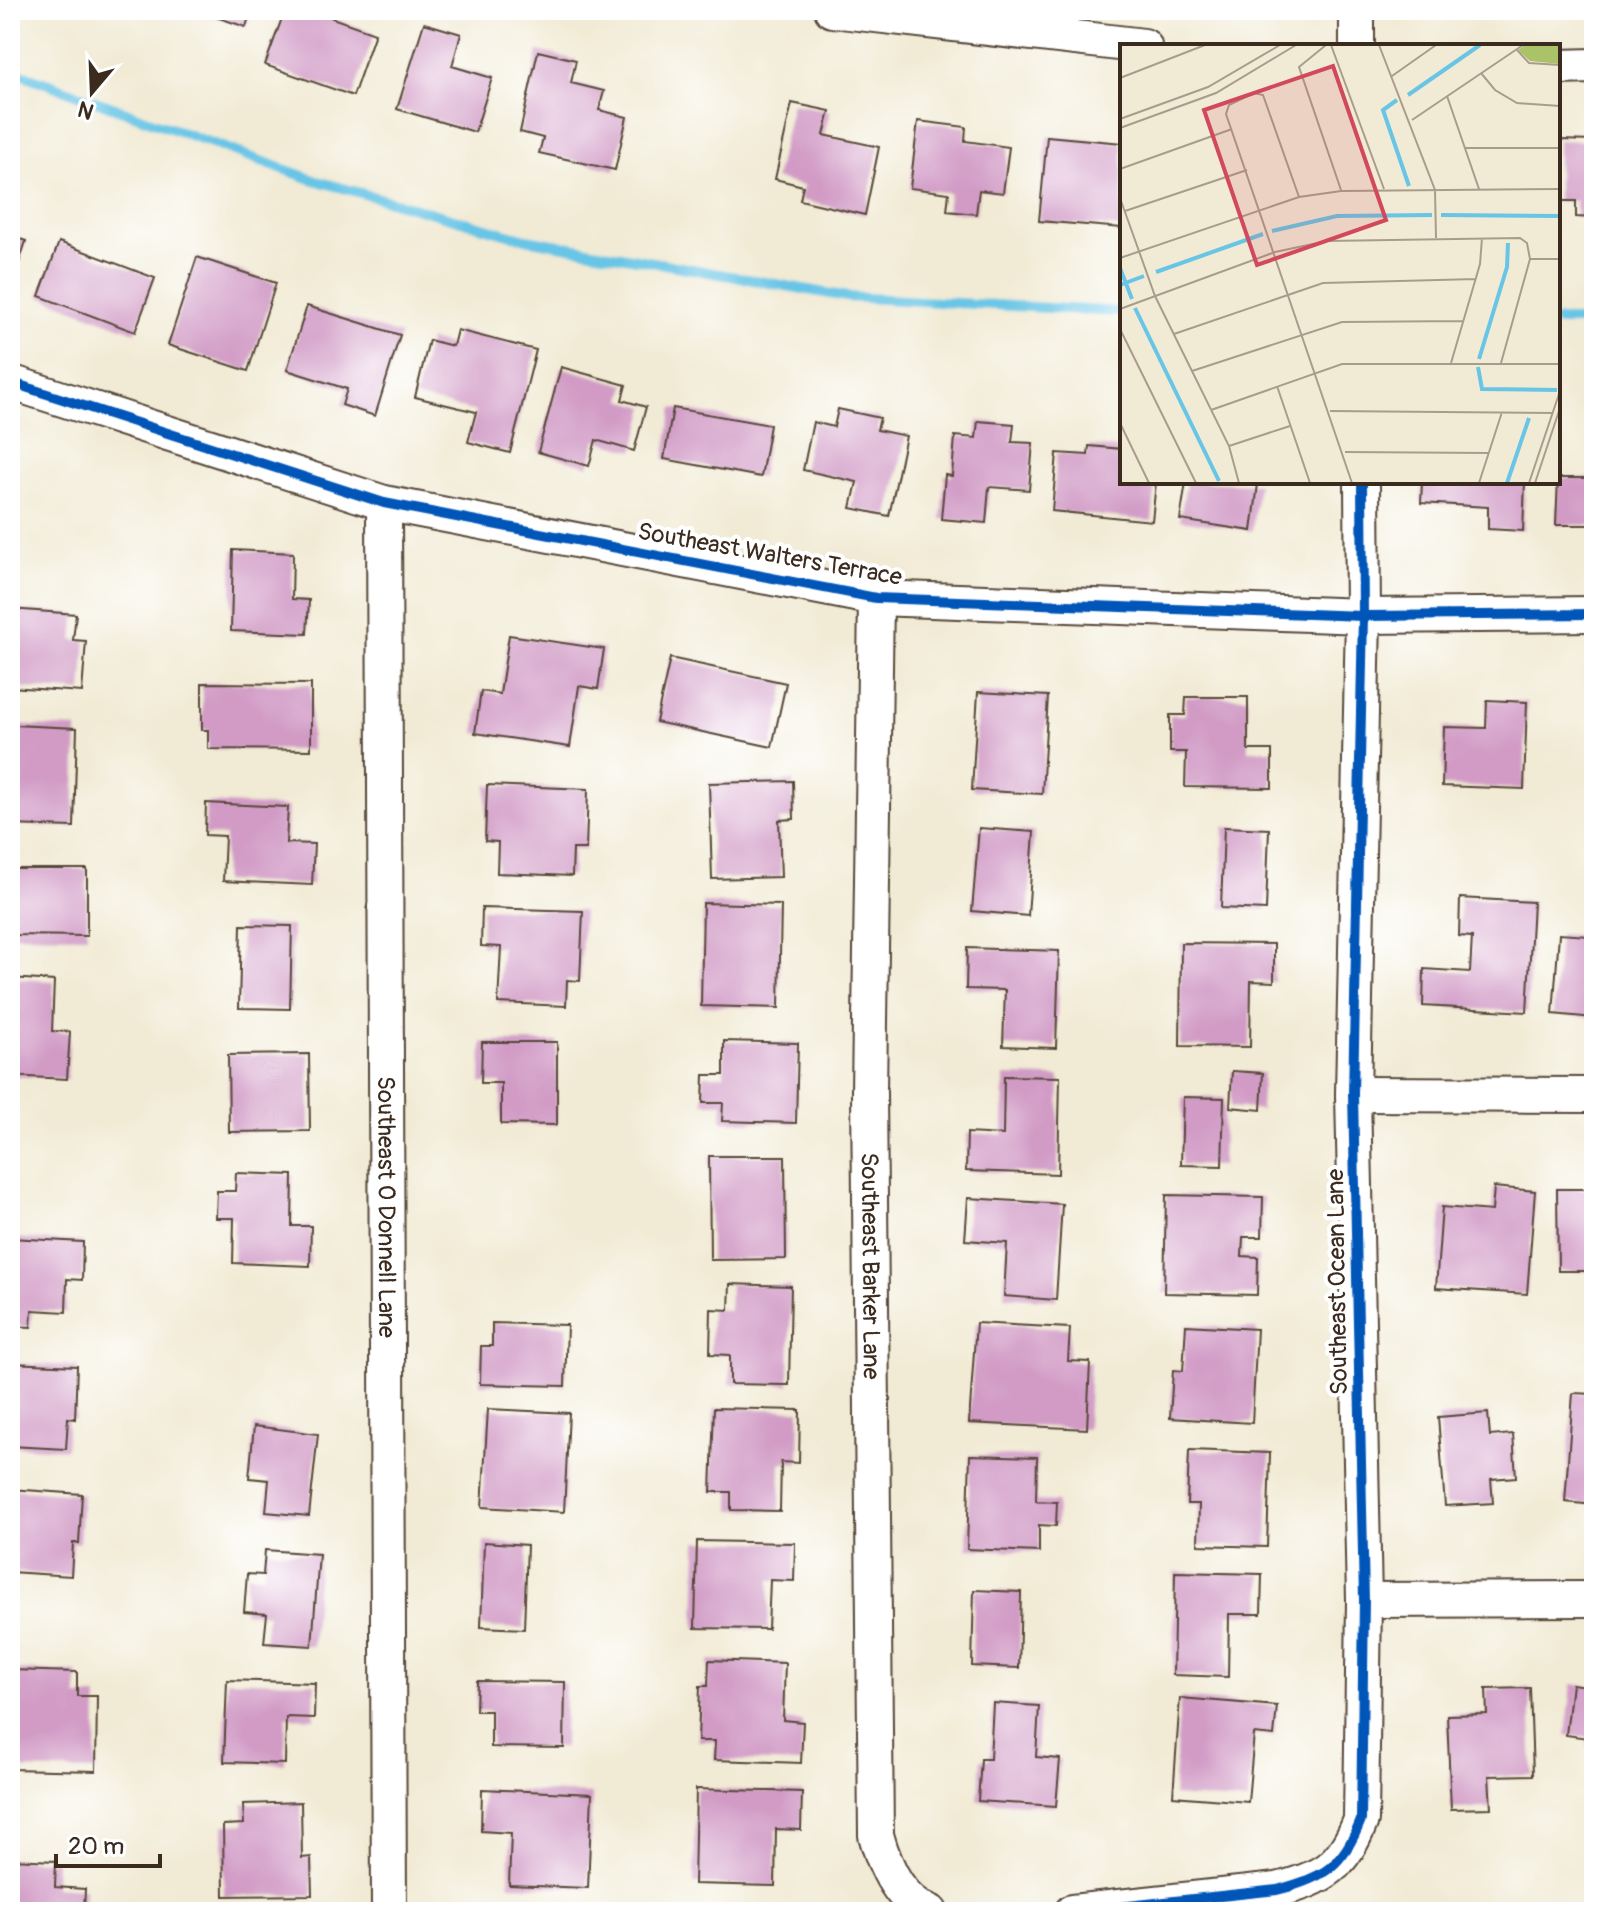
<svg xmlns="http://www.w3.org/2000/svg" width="1604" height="1922" font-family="Pangolin,sans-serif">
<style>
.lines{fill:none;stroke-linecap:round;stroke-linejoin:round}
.stream{stroke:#68c5e6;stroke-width:10}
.building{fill:#d19bc6}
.minor-casing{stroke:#564739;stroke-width:38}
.minor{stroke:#fff;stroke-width:34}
.cycleway-casing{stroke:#fff;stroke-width:15}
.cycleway{stroke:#0057b8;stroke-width:10}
.labels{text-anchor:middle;stroke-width:8;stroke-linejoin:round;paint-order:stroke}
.street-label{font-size:24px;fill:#3b2a1e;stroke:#fff}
.inset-river{fill:none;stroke:#68c5e6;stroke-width:4}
.inset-road{fill:none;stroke:#a89d8b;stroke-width:2}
.view{fill:#d1495b;fill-opacity:0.15;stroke:#d1495b;stroke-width:4}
.inset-edge{fill:none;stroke:#3b2a1e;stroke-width:4}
</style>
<rect width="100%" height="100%" fill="#fff"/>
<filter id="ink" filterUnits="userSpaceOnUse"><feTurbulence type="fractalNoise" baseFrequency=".0125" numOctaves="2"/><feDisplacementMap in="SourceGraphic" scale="16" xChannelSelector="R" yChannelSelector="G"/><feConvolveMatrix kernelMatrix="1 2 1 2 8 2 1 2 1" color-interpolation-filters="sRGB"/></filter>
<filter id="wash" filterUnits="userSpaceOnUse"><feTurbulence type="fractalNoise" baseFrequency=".006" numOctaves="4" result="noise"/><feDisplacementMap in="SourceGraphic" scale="32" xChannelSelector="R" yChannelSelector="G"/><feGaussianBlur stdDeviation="1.8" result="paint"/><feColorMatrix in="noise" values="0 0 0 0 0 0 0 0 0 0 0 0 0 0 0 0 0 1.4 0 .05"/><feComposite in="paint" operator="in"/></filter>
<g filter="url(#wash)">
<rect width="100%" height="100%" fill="#f1ead4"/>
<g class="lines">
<g class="stream">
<polyline points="10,70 314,180 526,239 847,297 1122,312"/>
<polyline points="1558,321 1594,321"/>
</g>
</g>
<g id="blocks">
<g class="building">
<polygon points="195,10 251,10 246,27"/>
<polygon points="285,10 335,10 332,18 375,33 353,96 265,65"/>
<polygon points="424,23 461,34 452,66 492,78 475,132 397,109"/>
<polygon points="538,51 576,60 571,83 604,91 599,110 627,117 615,170 539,153 543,138 520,132"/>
<polygon points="792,103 830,111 824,135 879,147 865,215 800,200 803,186 775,179"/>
<polygon points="918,121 966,127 965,141 1009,147 1003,193 979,190 976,214 947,211 949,193 910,188"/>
<polygon points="1047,136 1122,143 1122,228 1039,221"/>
<polygon points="1558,140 1594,141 1594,218 1576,217 1576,201 1558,201"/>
<polygon points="10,236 26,241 11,288 10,288"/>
<polygon points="59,242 155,278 135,332 39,296"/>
<polygon points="197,257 276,283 248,371 168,345"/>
<polygon points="307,306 400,335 375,416 342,405 347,389 287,370"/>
<polygon points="457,330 536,350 510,453 468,442 476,412 415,397 429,340 453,346"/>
<polygon points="561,367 626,385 622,400 646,407 634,451 596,440 589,466 538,452"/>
<polygon points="673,408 770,425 761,477 664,459"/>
<polygon points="838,409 880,418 877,430 906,436 889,516 851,508 857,482 803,470 813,422 834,427"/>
<polygon points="978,421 1014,424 1012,442 1033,443 1029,490 989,487 986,523 941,519 945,475 952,476 955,436 976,438"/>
<polygon points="1089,446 1122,449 1122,482 1156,482 1152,521 1052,511 1057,453 1088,455"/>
<polygon points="1558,478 1594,478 1594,525 1556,525"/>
<polygon points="1186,482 1258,484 1252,531 1180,520"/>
<polygon points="1422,482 1525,482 1523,531 1488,529 1488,507 1421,503"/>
<polygon points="233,550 293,553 292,599 309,600 307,634 231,631"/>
<polygon points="10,609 76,614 73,640 86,641 82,692 10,687"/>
<polygon points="509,635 604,649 598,689 579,686 570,747 475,733 481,691 500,694"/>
<polygon points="670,658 786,683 772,747 656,722"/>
<polygon points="202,683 311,684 311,750 208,749 208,730 202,730"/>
<polygon points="978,692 1048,696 1042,794 972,790"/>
<polygon points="1186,697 1248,697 1248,750 1272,750 1272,788 1185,787 1186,752 1170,752 1170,715 1185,715"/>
<polygon points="1487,700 1527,702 1524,789 1442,786 1444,727 1486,728"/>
<polygon points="13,725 77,728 74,827 10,825"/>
<polygon points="793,781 794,819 779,820 781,877 712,879 709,783"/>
<polygon points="487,785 588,789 586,849 573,849 572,876 497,873 498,842 485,841"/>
<polygon points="206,803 288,807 286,843 314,844 312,885 223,881 225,836 205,835"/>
<polygon points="1224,827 1269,829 1266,910 1221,908"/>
<polygon points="979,828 1034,832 1028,916 972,911"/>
<polygon points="10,869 87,869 87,936 10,935"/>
<polygon points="1460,898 1533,902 1527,1012 1423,1006 1424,969 1470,972 1472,937 1459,936"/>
<polygon points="703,903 781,905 779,1008 701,1006"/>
<polygon points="482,908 583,911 580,981 567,980 566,1006 498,1003 501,947 481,946"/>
<polygon points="1590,922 1594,922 1594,1018 1553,1014 1559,934 1589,936"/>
<polygon points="241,925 292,926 290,1009 239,1008"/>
<polygon points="1181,943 1274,944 1274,982 1251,981 1250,1047 1180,1046"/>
<polygon points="967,948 1059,951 1056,1048 1003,1046 1005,990 966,989"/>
<polygon points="10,978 54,981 52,1031 70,1032 67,1079 10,1076"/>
<polygon points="724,1041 798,1043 796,1123 722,1121 723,1103 703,1103 704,1075 724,1075"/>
<polygon points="482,1042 557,1042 557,1125 501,1124 501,1083 481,1083"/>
<polygon points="309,1054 310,1131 229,1132 228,1055"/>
<polygon points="1232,1071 1263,1073 1261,1110 1230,1107"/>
<polygon points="1004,1076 1060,1077 1058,1174 966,1171 967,1133 1003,1135"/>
<polygon points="1183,1097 1224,1098 1222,1166 1181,1165"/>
<polygon points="709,1156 785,1156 786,1259 710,1260"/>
<polygon points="236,1173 293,1175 292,1226 311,1226 310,1266 233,1263 234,1218 216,1218 217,1191 235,1191"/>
<polygon points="1494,1187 1535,1191 1527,1294 1436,1288 1442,1207 1492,1211"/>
<polygon points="1557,1189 1594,1189 1594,1271 1558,1271"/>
<polygon points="1166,1195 1263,1197 1262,1237 1243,1237 1242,1256 1258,1257 1257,1295 1164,1293"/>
<polygon points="968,1198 1062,1204 1056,1300 1004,1296 1007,1243 965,1240"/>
<polygon points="10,1238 83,1242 82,1280 67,1279 66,1312 32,1310 31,1327 10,1326"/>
<polygon points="730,1284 791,1286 789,1385 730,1384 730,1355 710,1354 711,1309 729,1310"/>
<polygon points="492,1323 567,1325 565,1386 480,1384 481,1346 492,1346"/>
<polygon points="976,1323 1070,1328 1068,1361 1090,1362 1087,1429 969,1423"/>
<polygon points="1186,1325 1257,1329 1252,1423 1170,1418 1173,1370 1183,1371"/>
<polygon points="10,1363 77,1366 75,1419 68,1418 66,1449 10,1446"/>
<polygon points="1573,1393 1594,1394 1594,1505 1565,1502"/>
<polygon points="714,1408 800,1410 799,1463 781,1462 780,1511 731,1510 731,1492 711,1492"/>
<polygon points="488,1409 569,1413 564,1512 482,1507"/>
<polygon points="1488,1413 1490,1436 1513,1434 1516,1477 1491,1479 1493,1503 1445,1506 1438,1417"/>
<polygon points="254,1426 318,1434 309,1516 266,1512 269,1480 249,1478"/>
<polygon points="1189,1450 1270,1453 1267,1547 1198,1545 1199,1504 1187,1504"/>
<polygon points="970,1455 1037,1457 1036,1501 1057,1502 1056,1526 1039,1525 1039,1552 967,1549"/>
<polygon points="10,1489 82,1494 79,1543 73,1543 71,1576 10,1572"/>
<polygon points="697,1541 795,1543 794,1581 770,1580 768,1629 695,1628"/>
<polygon points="484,1542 527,1545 524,1629 481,1627"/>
<polygon points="265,1550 319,1554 312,1646 264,1643 267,1614 244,1612 247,1574 263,1575"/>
<polygon points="1175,1572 1262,1574 1261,1614 1229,1614 1228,1677 1173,1675"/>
<polygon points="974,1590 1021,1592 1019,1668 972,1666"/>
<polygon points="709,1660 785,1663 783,1720 803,1722 801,1763 714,1760 715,1741 698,1741 700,1686 708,1686"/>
<polygon points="11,1670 77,1672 77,1696 97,1696 96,1771 10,1769"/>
<polygon points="227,1680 315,1683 314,1718 286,1717 285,1764 224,1762"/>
<polygon points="477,1681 565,1682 564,1748 491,1747 491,1711 476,1711"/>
<polygon points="1572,1684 1594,1687 1594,1746 1587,1745 1588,1738 1566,1735"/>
<polygon points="1530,1688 1533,1775 1489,1776 1491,1808 1451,1809 1447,1715 1487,1714 1486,1689"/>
<polygon points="1180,1698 1277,1706 1274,1736 1254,1734 1248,1802 1173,1796"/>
<polygon points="993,1703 1039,1706 1036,1757 1060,1759 1056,1806 978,1801 981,1759 990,1759"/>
<polygon points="482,1789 592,1794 588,1888 509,1885 511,1833 481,1831"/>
<polygon points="696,1789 802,1792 801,1830 776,1829 775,1886 694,1884"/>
<polygon points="301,1802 302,1858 311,1857 312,1895 224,1896 223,1825 244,1824 243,1804"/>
<polygon points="10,1859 56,1861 55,1887 85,1889 84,1912 10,1912"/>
</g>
</g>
</g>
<g filter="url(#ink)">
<use href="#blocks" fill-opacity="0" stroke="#564739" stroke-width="2"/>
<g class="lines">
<defs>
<g id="minor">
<polyline points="832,10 1144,46"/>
<polyline points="1357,10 1357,46"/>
<polyline points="1558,67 1594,66"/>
<polyline points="10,382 384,503 876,598 1363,616 1594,614"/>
<path id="s1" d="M384 503 389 1912"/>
<path id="s2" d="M876 598 869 1092 876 1835C884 1864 899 1901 930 1912"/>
<polyline points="1353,1094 1594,1095"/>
<polyline points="1364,1600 1594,1599"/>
<path d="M1072 1912 1277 1890C1324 1878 1343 1866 1361 1820L1364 1600 1353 1094 1363 616 1362 482"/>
</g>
</defs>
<use href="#minor" class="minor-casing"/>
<use href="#minor" class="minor"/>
<defs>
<g id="cycleway">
<polyline points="10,382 384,503 876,598 1363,616 1594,614"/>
<path d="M1072 1912 1277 1890C1324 1878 1343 1866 1361 1820L1364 1600 1353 1094 1363 616 1362 482"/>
</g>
</defs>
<use href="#cycleway" class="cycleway-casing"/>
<use href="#cycleway" class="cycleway"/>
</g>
</g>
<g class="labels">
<g class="street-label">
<text transform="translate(770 554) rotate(10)" y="8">Southeast Walters Terrace</text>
<text dy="8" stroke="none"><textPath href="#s1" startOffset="704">Southeast O Donnell Lane</textPath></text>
<text dy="8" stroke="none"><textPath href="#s2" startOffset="668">Southeast Barker Lane</textPath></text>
<text transform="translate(1337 1282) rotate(-91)" y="8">Southeast Ocean Lane</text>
</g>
</g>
<g transform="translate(1120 44)">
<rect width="440" height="440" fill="#f1ead4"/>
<path d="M405 1H440V20L410 17 398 6Z" fill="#aac268"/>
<path class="inset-river" d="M288 51 360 1M277 56 263 66 289 142M321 171 440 172M152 187 217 172 312 171M0 224 12 255M36 228 143 190M0 241 24 232M15 264 99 437M359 315 387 223 388 199M358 323 362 345 437 346M387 439 409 374"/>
<path class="inset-road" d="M206 1 179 23 221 146M211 1 264 145M259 1 315 146 316 194M397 6 409 19 440 21M361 29 375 46 397 59 440 62M272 32 316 1M0 34 85 1M327 52 359 145M0 75 88 43 160 1M292 76 403 1M0 84 96 49 176 1M345 104H440M0 125 112 85M179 153 143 51 134 49 109 61 106 70 232 439M0 154 35 252 109 402 119 439M5 167 127 126M0 214 179 153 221 147 440 145M410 215H440M0 265 155 208 207 197 400 194 407 199 410 215 381 319M0 285 76 439M54 290 203 239 356 235M331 319 360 220 362 194M72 327 222 278 343 277M157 342 190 439M91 366 222 320H440M210 367 433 369M0 379 29 439M109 402 170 382M225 408 369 409M359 439 382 368M409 439 440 347M415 439 440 364"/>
<path class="view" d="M213 22 266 176 137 221 84 66Z"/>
<rect width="440" height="440" class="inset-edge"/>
</g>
<rect width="1604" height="1922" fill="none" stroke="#fff" stroke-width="40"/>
<g transform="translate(92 92) rotate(199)" stroke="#ffffff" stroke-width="6" paint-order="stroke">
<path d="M0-6L14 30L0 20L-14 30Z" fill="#3b2a1e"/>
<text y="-12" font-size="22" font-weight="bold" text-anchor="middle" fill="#3b2a1e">N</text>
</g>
<path d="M56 1854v12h104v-12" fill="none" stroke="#3b2a1e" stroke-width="4"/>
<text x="68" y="1854" font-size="24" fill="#3b2a1e" stroke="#ffffff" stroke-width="6" paint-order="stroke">20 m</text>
</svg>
